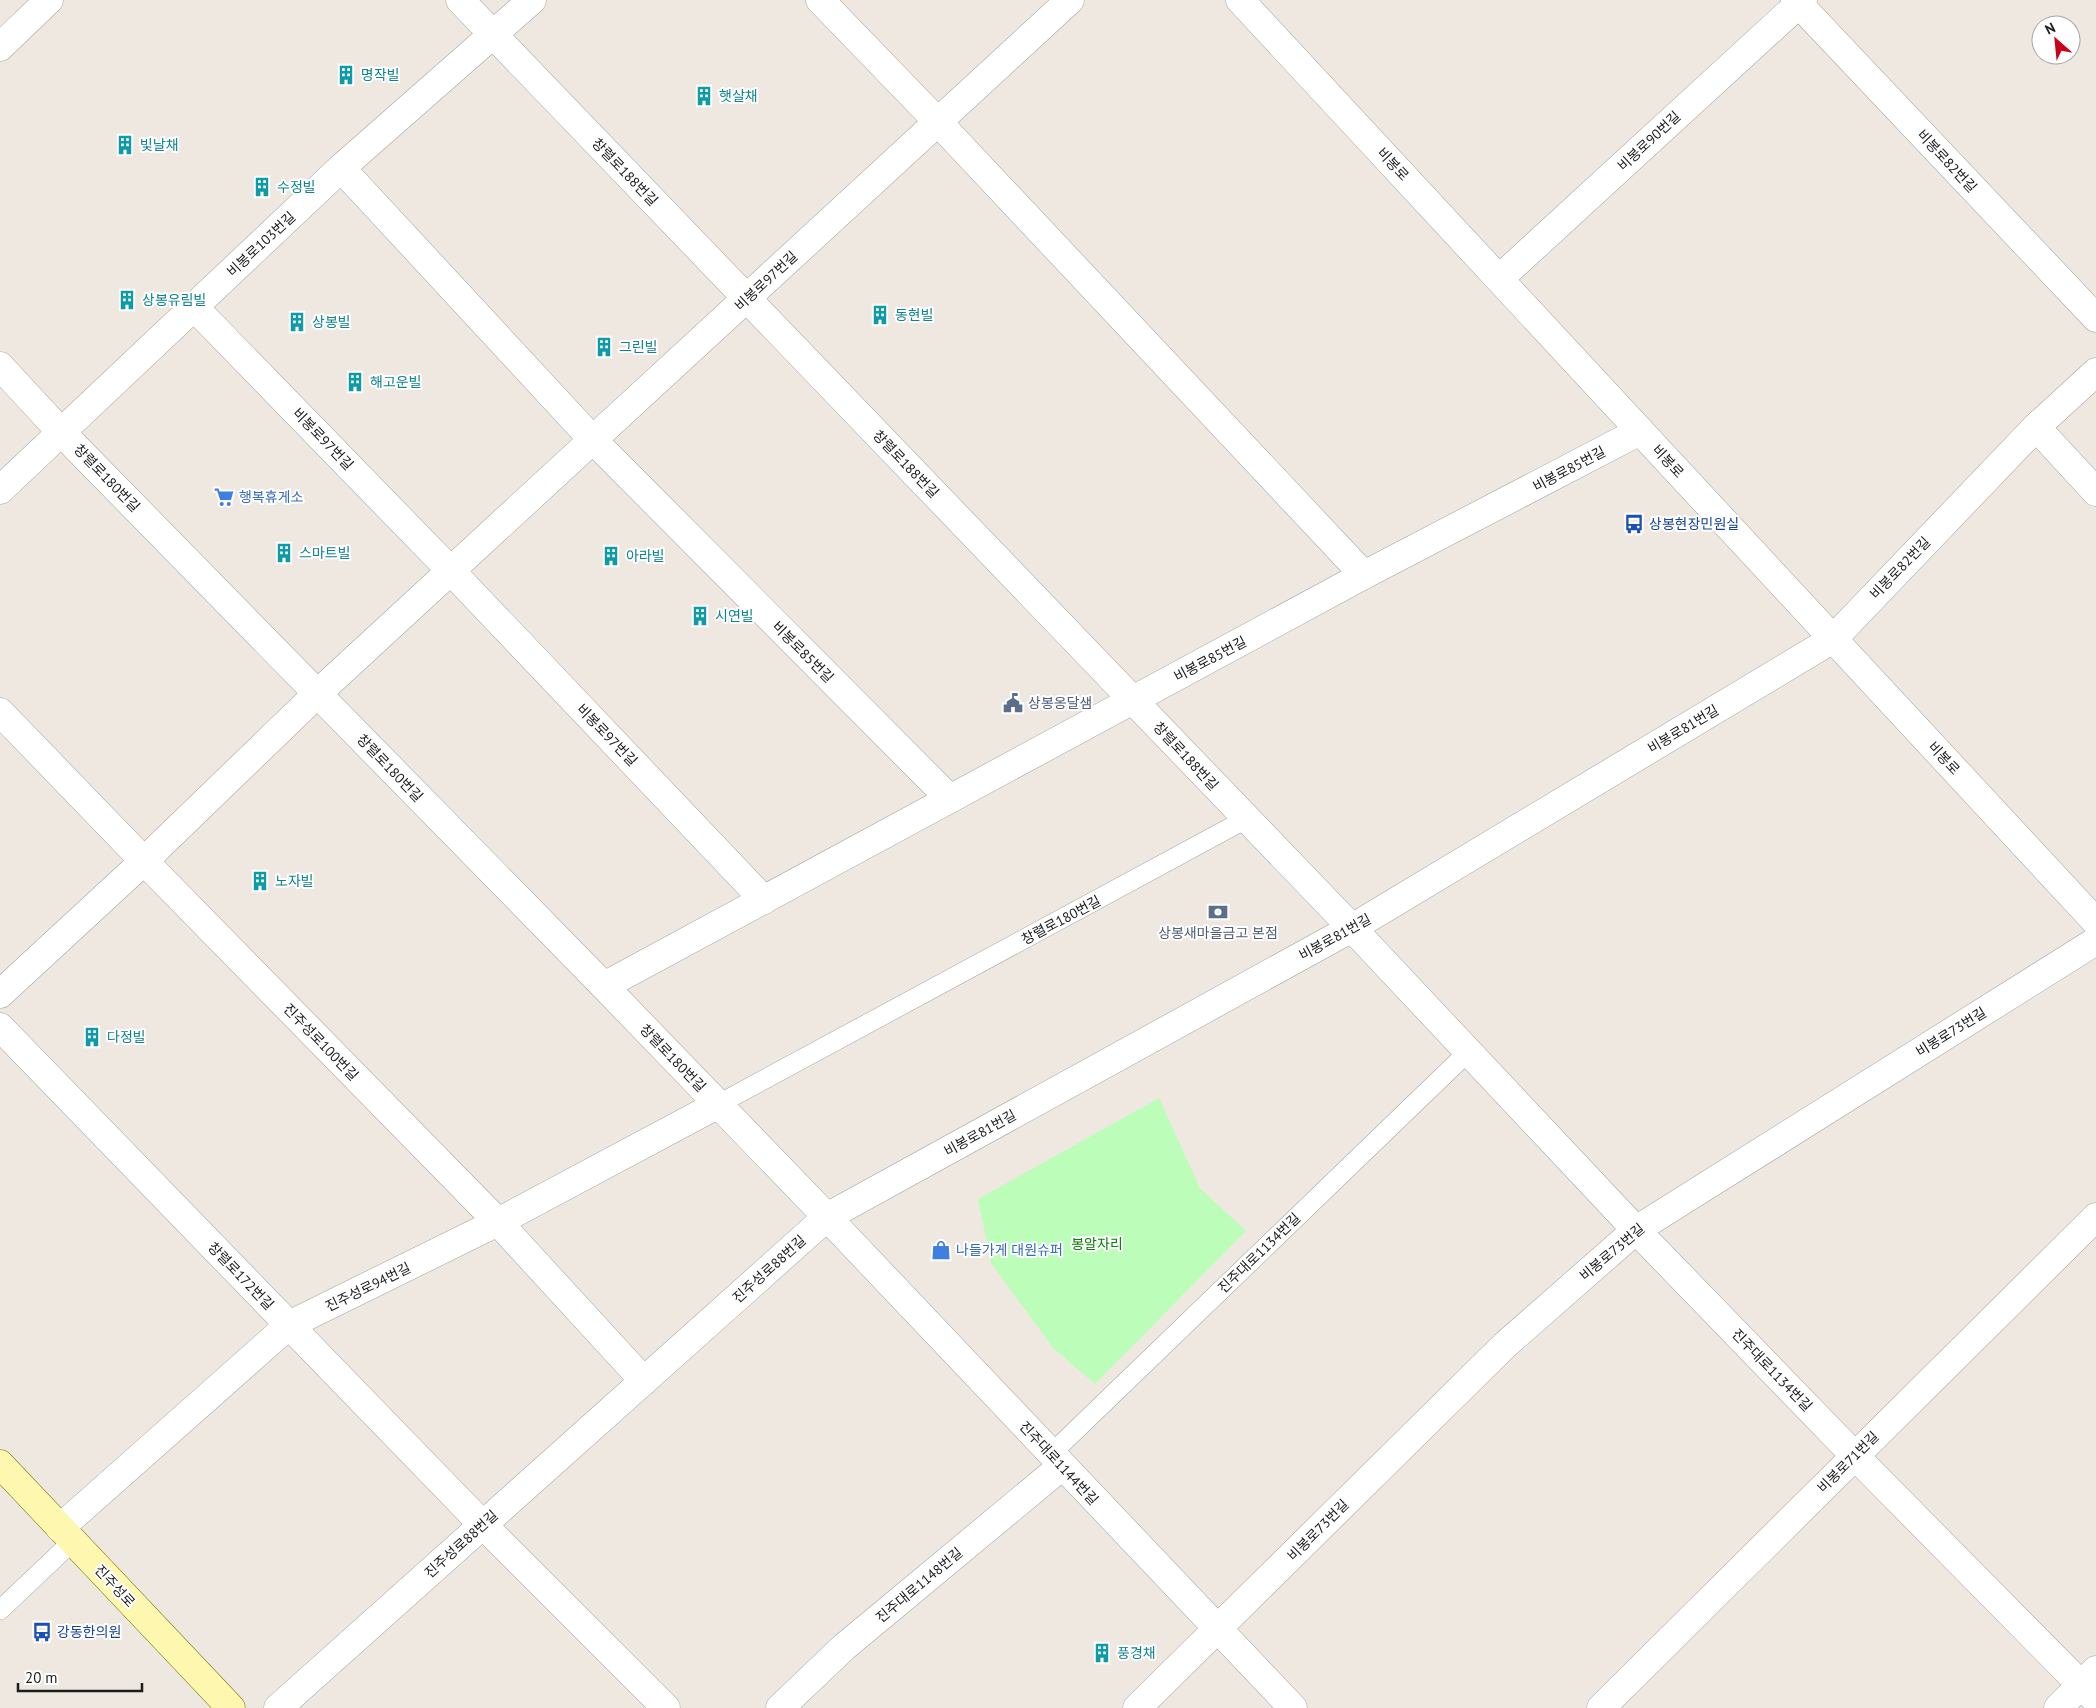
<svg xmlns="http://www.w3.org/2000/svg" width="2096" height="1708" font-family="'PT Sans','Noto Sans KR',sans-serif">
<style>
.park{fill:#bdfdba}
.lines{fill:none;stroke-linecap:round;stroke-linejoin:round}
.service-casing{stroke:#a3a3a3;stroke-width:20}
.minor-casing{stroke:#a3a3a3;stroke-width:29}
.tertiary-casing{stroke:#a3a3a3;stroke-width:29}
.secondary-casing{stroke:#767400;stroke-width:29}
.service{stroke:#fff;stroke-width:19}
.minor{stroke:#fff;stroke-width:28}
.tertiary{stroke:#fff;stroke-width:28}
.secondary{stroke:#fdf7b0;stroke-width:28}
.labels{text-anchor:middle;stroke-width:4;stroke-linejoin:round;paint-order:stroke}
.culture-label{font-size:14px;fill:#0d838f;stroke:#fff;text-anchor:start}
.street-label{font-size:14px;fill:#1c1c1c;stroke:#fff}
.shop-label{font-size:14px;fill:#366cbe;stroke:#fff;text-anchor:start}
.transit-label{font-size:14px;fill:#164399;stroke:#fff;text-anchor:start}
.service-label{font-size:14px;fill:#4e5e75;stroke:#fff;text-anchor:start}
.park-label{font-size:14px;fill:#0a8004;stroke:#fff}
</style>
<rect width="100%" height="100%" fill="#eee8e1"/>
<polygon class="park" points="1159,1098 1200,1188 1246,1231 1095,1384 1053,1348 991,1263 978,1199"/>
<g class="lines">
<defs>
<g id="service">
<polyline points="717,1105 1246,819"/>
<polyline points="1051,1454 1468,1052"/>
<polyline points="0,1610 73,1541"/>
</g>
<g id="minor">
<polyline points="460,0 1352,928 1636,1230 1854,1455 2096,1700"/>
<polyline points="820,0 937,121 1364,575"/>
<polyline points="1795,0 2096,318"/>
<polyline points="341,168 593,440 950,799"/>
<polyline points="1499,279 1803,0"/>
<polyline points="194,307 451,571 764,900"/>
<polyline points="0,366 61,432 604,986 827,1217 1293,1708"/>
<polyline points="2036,427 2096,492"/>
<polyline points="0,490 341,168 532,0"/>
<polyline points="0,712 144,861 498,1222 644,1381"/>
<polyline points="604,986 1364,575 1640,431"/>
<polyline points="0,994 144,861 318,693 1070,0"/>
<polyline points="0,1027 483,1525 666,1708"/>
<polyline points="60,1528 289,1325 498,1222 717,1105"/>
<polyline points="780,1708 844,1647 1062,1466"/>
<polyline points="1137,1708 1505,1345 1636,1230 2096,941"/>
<polyline points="1601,1708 2096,1217"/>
</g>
<g id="tertiary">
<polyline points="1240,0 2096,922"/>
<polyline points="0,47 49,0"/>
<polyline points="278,1708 827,1217 1352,928 1833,639 2036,427 2096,372"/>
<polyline points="2058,1708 2096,1670"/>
</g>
<polyline id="secondary" points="0,1464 231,1708"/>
</defs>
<use href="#service" class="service-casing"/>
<use href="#minor" class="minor-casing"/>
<use href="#tertiary" class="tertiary-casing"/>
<use href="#secondary" class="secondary-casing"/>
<use href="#service" class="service"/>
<use href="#minor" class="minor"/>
<use href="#tertiary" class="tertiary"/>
<use href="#secondary" class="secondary"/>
</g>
<defs>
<symbol id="building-bare" viewBox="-9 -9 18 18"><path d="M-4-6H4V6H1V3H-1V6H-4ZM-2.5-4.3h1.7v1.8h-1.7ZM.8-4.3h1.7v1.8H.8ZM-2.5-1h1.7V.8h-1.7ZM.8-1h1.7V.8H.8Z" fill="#0f9aa8" stroke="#fff" stroke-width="2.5" paint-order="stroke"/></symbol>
<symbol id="supermarket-bare" viewBox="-9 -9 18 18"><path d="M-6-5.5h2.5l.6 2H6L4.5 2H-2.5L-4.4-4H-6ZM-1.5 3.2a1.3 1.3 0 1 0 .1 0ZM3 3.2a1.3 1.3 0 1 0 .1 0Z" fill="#3f7fe0" stroke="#fff" stroke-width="2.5" paint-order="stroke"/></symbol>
<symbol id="bus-bare" viewBox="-9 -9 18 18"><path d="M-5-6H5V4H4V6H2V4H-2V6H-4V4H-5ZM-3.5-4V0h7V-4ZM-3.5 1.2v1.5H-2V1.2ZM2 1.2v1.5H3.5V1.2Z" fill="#1a4fb4" stroke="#fff" stroke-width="2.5" paint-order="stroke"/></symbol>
<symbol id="civic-bare" viewBox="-9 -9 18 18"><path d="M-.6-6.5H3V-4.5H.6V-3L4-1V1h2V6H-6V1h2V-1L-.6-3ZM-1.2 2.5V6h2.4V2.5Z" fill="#5c6f8a" stroke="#fff" stroke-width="2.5" paint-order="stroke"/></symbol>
<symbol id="bank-bare" viewBox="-9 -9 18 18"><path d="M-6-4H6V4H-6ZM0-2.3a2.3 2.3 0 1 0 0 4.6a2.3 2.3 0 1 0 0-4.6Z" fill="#5c6f8a" stroke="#fff" stroke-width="2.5" paint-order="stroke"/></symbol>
<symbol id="shop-bare" viewBox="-9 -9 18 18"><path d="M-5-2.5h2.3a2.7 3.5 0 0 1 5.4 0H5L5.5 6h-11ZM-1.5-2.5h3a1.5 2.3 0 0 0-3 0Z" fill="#3f7fe0" stroke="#fff" stroke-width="2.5" paint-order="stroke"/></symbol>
</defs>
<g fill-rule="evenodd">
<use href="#building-bare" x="332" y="61" width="28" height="28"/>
<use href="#building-bare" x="690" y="82" width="28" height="28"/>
<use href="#building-bare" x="111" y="131" width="28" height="28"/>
<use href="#building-bare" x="248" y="173" width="28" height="28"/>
<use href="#building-bare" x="113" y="286" width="28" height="28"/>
<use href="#building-bare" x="866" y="301" width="28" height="28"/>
<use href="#building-bare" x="283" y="308" width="28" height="28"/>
<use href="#building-bare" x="590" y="333" width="28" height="28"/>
<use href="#building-bare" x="341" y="368" width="28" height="28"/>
<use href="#supermarket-bare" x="210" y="483" width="28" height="28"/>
<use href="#bus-bare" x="1620" y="510" width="28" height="28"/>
<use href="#building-bare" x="270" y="539" width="28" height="28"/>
<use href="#building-bare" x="597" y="542" width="28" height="28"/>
<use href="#building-bare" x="686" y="602" width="28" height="28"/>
<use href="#civic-bare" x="999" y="689" width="28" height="28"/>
<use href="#building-bare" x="246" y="867" width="28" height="28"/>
<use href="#bank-bare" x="1204" y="898" width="28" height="28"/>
<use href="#building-bare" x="78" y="1023" width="28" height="28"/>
<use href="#shop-bare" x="927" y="1236" width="28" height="28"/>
<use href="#bus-bare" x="28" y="1618" width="28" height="28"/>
<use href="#building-bare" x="1088" y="1639" width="28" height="28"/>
</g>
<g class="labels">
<g class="culture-label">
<text x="361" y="80">명작빌</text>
<text x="719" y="101">햇살채</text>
<text x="140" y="150">빛날채</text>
<text x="277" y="192">수정빌</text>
<text x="142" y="305">상봉유림빌</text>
<text x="895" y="320">동현빌</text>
<text x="312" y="327">상봉빌</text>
<text x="619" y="352">그린빌</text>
<text x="370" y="387">해고운빌</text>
<text x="299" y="558">스마트빌</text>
<text x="626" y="561">아라빌</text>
<text x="715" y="621">시연빌</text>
<text x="275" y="886">노자빌</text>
<text x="107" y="1042">다정빌</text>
<text x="1117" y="1658">풍경채</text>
</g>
<g class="street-label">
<text transform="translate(1649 141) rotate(-43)" y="5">비봉로90번길</text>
<text transform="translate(1947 161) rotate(47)" y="5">비봉로82번길</text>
<text transform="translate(1393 164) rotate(47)" y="5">비봉로</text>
<text transform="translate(625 172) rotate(46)" y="5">창렬로188번길</text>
<text transform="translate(261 244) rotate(-43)" y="5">비봉로103번길</text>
<text transform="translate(766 281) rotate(-43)" y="5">비봉로97번길</text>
<text transform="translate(323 439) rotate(46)" y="5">비봉로97번길</text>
<text transform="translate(1668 461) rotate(47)" y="5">비봉로</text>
<text transform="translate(906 464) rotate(46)" y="5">창렬로188번길</text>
<text transform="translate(1569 469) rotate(-28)" y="5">비봉로85번길</text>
<text transform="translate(107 478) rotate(46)" y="5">창렬로180번길</text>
<text transform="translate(1900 568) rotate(-46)" y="5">비봉로82번길</text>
<text transform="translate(803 652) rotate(45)" y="5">비봉로85번길</text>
<text transform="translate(1210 659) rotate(-28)" y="5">비봉로85번길</text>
<text transform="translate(1683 729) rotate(-31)" y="5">비봉로81번길</text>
<text transform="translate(607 735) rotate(46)" y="5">비봉로97번길</text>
<text transform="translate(1186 756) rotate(47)" y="5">창렬로188번길</text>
<text transform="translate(1944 758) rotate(47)" y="5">비봉로</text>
<text transform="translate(390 768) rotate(46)" y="5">창렬로180번길</text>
<text transform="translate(1061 920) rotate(-28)" y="5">창렬로180번길</text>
<text transform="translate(1335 937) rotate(-29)" y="5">비봉로81번길</text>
<text transform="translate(1951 1032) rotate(-32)" y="5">비봉로73번길</text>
<text transform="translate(321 1042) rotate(46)" y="5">진주성로100번길</text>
<text transform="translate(673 1058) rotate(46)" y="5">창렬로180번길</text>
<text transform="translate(980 1133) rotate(-29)" y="5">비봉로81번길</text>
<text transform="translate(1612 1252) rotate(-40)" y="5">비봉로73번길</text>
<text transform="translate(1259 1253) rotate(-44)" y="5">진주대로1134번길</text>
<text transform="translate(769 1269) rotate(-42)" y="5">진주성로88번길</text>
<text transform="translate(241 1276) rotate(46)" y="5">창렬로172번길</text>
<text transform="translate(368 1287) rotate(-26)" y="5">진주성로94번길</text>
<text transform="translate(1772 1370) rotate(46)" y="5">진주대로1134번길</text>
<text transform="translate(1848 1462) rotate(-45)" y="5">비봉로71번길</text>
<text transform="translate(1059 1463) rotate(47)" y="5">진주대로1144번길</text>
<text transform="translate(1318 1530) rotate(-45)" y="5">비봉로73번길</text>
<text transform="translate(461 1544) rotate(-42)" y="5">진주성로88번길</text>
<text transform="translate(919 1585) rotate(-40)" y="5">진주대로1148번길</text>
<text transform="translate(115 1586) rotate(47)" y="5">진주성로</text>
</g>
<g class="shop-label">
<text x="239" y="502">행복휴게소</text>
<text x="956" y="1255">나들가게 대원슈퍼</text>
</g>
<g class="transit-label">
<text x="1649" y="529">상봉현장민원실</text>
<text x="57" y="1637">강동한의원</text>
</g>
<g class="service-label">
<text x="1028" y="708">상봉옹달샘</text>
<text x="1218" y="938" text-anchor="middle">상봉새마을금고 본점</text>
</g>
<g class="park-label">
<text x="1097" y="1249">봉알자리</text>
</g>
</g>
<g transform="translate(2056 40) rotate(333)"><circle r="24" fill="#ffffff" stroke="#a4a4a4"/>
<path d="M0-4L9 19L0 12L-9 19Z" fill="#c8001a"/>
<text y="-8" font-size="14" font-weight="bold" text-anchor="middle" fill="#1c1c1c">N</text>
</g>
<path d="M18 1683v8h124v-8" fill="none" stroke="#1c1c1c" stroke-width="2.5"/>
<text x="25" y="1683" font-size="15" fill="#1c1c1c" stroke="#ffffff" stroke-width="4" paint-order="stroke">20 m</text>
</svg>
